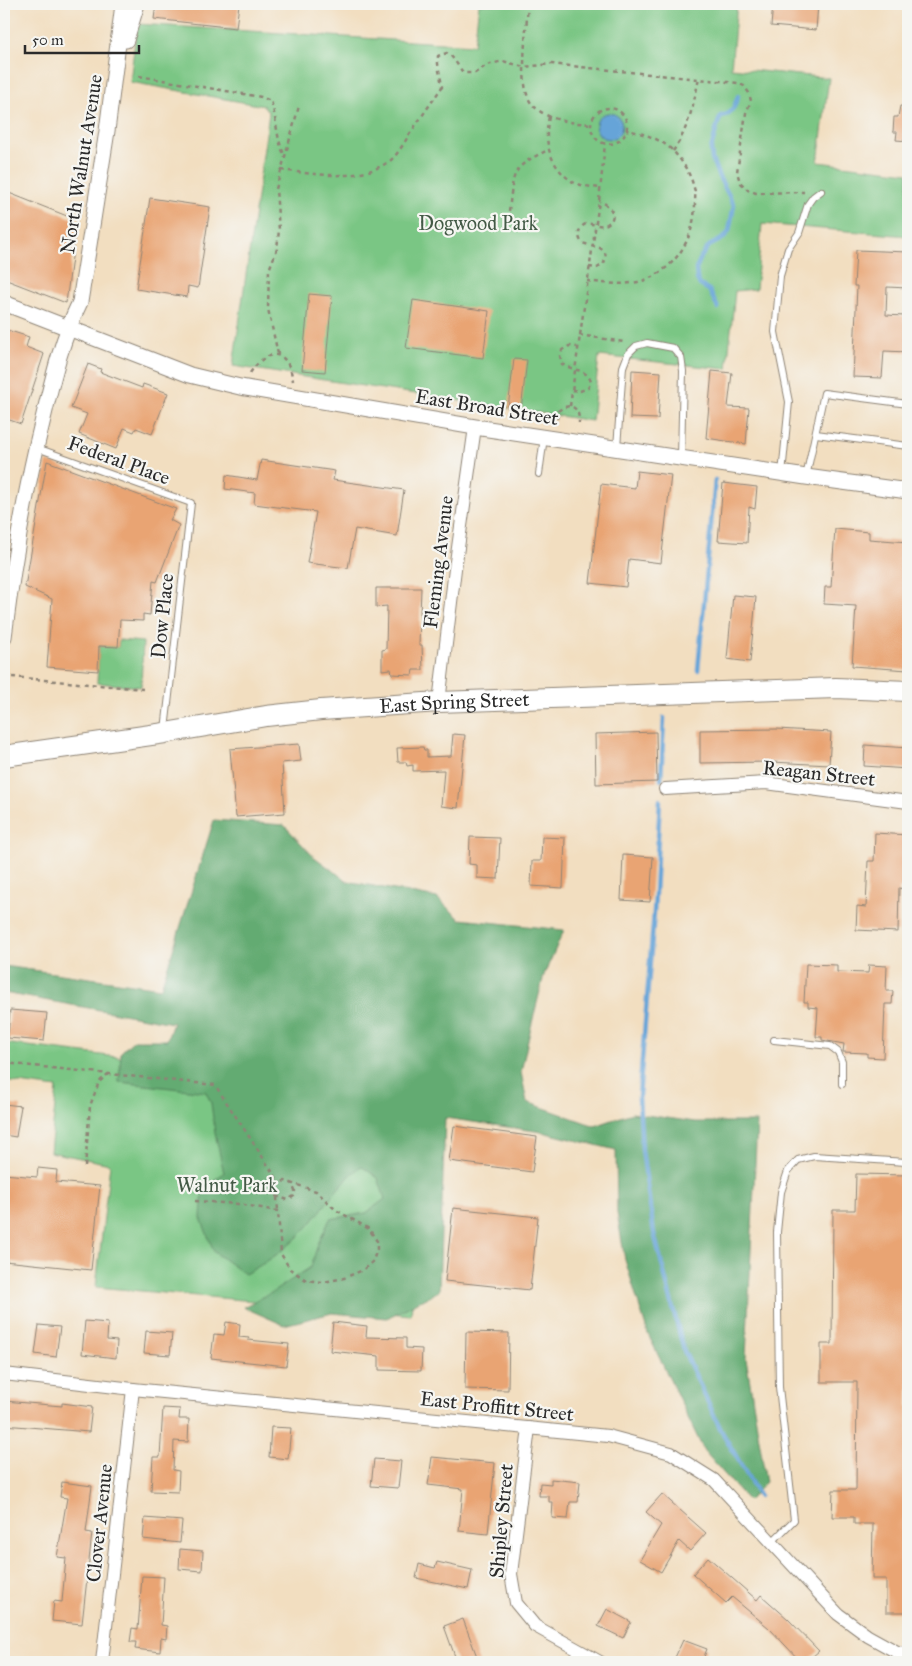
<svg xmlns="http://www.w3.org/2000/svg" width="912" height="1666" font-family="'IM FELL Great Primer',serif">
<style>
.green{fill:#7ac684;stroke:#527858}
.forest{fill:#63ab72;stroke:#476b4e}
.water{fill:#66a4d8;stroke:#486882}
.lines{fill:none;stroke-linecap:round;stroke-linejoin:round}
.stream{stroke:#66a4d8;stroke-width:4.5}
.building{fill:#e9a473}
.service-casing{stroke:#8e8476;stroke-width:8}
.minor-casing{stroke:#8e8476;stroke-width:14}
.tertiary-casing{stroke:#8e8476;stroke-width:17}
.primary-casing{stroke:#8e8476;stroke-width:22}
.path{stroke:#8e8476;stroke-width:2.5;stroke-dasharray:4 4;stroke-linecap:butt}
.service{stroke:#fff;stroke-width:6}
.minor{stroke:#fff;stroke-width:12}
.tertiary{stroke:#fff;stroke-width:15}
.primary{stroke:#fff;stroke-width:20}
.labels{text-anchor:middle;stroke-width:4.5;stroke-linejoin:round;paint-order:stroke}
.street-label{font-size:20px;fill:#2b2b2b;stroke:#f6f6f2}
.park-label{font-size:20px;fill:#435a46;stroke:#f6f6f2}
</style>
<rect width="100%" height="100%" fill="#f6f6f2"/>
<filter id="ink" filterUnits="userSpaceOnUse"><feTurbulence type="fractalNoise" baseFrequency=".02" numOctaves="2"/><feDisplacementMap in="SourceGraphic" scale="10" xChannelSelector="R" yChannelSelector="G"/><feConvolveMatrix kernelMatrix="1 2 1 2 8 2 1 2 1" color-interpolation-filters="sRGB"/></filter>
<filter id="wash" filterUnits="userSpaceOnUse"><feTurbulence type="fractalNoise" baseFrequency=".0096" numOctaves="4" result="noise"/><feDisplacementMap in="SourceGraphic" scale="20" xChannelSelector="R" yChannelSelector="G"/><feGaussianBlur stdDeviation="1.12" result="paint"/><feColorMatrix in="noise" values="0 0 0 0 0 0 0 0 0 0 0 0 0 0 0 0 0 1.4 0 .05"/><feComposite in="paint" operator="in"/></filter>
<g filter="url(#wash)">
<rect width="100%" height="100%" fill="#f2dec0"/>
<g class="green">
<polygon points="479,4 737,4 731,68 829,78 818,162 908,173 908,236 762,224 756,289 735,291 727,369 599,356 592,421 233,366 269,113 264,106 130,82 137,24 474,45"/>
<polygon points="119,640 143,642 141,687 97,683 99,646 118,647"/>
<polygon points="4,1043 432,1096 411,1315 96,1287 110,1164 50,1152 57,1088 4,1081"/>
</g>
<path class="forest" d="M214 820 284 825 313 856 347 881 437 898 460 919 564 930 544 975 531 1027 521 1072 527 1102 595 1126 632 1113 695 1122H757L746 1358 766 1482 748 1501 704 1451 648 1334 625 1260 617 1213 616 1150 542 1132 445 1118 439 1291 387 1318 332 1313 284 1325 243 1307 273 1292 311 1267 318 1244 330 1219 366 1213 385 1199 378 1178 361 1166C336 1186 323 1211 302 1233 285 1250 266 1263 245 1274L214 1252 201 1218 203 1188 224 1173 215 1133 211 1103 206 1092 119 1082 121 1052 134 1040H167L173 1023 4 993V966L161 988Z"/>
<circle class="water" cx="609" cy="126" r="13"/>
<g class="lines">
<g class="stream">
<polyline points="718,308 709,290 700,285 697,279 696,269 701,257 709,246 724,238 729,231 734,205 718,175 712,159 711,149 718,123 721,116 728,114 734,107 738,96"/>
<polyline points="698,670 715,480"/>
<polyline points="661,780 664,718"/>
<polyline points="660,800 654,912 639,1097 642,1150 654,1233 684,1351 721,1430 759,1496"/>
</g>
</g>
<g id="blocks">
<g class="building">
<polygon points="156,4 239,4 236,28 154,19"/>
<polygon points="773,4 818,4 816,30 771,26"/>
<polygon points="900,106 908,106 908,141 896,140 897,132 893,132 894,117 898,117"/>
<polygon points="4,191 77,220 66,303 4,279"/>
<polygon points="150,198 210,207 198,288 188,286 187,297 136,289"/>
<polygon points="856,250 908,252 908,288 887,287 886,315 904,316 904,323 908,323 908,352 884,351 882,378 853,377 857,286 854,286"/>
<polygon points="309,294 332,296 325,372 302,370"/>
<polygon points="413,300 489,311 483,358 406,348"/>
<polygon points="4,329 29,337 26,347 44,354 21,424 4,418"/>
<polygon points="514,359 527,360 521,410 508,408"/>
<polygon points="88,364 101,369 100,372 142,388 143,384 168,393 152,434 136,428 134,432 124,428 116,449 79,434 87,414 71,408"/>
<polygon points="632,370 661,372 658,419 630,418"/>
<polygon points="712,371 732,373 728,407 749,408 746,444 706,438"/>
<polygon points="261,460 335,471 333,480 404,490 397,536 355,529 348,568 307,563 316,512 254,504 255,493 225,489 226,475 257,480"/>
<polygon points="47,461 176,509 170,520 179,525 157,582 153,581 150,615 143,614 143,621 120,620 118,647 99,646 98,671 47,667 52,599 25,587"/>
<polygon points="637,471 671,475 661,563 629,559 626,587 590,583 601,484 635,488"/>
<polygon points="723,483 757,487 755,509 749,507 747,543 718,541"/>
<polygon points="835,529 869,532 869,539 908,542 908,670 852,666 856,606 824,604 825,587 831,587"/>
<polygon points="376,588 421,588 419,645 422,645 423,670 413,670 412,675 392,674 391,669 382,670 382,650 386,649 387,606 376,607"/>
<polygon points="733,595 756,597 750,662 727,659"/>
<polygon points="777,729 831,732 829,765 772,762 700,763 700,730"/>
<polygon points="656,732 657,782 596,784 595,734"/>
<polygon points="453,734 465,735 458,808 441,806 444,770 413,771 413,765 407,766 406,762 398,762 397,748 423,747 424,750 427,750 427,757 451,756"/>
<polygon points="299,744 301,761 282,763 285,813 236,817 230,749"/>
<polygon points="865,745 908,748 908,769 864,766"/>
<polygon points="875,833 908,835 907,860 905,860 904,889 899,888 898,932 856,930 857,906 866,907 868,861 874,861"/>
<polygon points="470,837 500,838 498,879 477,878 477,865 469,864"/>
<polygon points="542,837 565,838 563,888 531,886 532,861 541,861"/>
<polygon points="623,855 653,857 650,902 621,900"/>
<polygon points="806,964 837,965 837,972 868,973 869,965 887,966 886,991 893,991 892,1004 885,1004 883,1058 867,1057 867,1053 843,1052 844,1044 822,1040 822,1037 816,1037 818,1008 808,1007 808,1002 804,1002"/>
<polygon points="10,1010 47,1013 44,1041 8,1038"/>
<polygon points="4,1104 21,1106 16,1137 4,1135"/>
<polygon points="454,1126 537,1137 532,1172 449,1161"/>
<polygon points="38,1168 57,1170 56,1182 100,1186 91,1270 4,1261 4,1174 37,1177"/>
<polygon points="856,1174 908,1175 908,1612 886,1612 886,1579 872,1579 873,1524 854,1524 854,1517 832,1517 833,1490 856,1490 857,1382 821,1382 821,1344 832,1344 833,1210 855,1210"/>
<polygon points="453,1208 538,1217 530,1290 445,1281"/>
<polygon points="85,1321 108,1323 107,1340 117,1341 116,1358 82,1354"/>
<polygon points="226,1322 240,1324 239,1337 249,1338 248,1340 289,1344 286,1366 211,1358 214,1334 224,1335"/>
<polygon points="333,1322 367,1326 366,1337 406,1338 406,1348 422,1349 421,1371 379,1370 379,1356 330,1351"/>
<polygon points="39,1325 60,1327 56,1357 35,1354"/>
<polygon points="146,1331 172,1333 170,1355 144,1353"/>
<polygon points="466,1332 509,1333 508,1390 465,1389"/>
<polygon points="4,1401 62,1406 62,1403 92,1407 89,1432 4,1425"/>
<polygon points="163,1408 180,1409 179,1419 189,1419 188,1442 174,1441 173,1470 179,1471 178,1492 151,1491 153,1457 160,1457"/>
<polygon points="271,1427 291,1428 288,1459 269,1457"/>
<polygon points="432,1457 495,1463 488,1534 459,1531 463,1489 428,1485"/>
<polygon points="374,1459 401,1461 398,1488 371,1486"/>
<polygon points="551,1479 580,1482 578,1502 570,1502 568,1519 552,1518 553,1502 549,1502 549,1496 539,1496 540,1483 551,1484"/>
<polygon points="62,1482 92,1486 86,1532 92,1533 82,1624 52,1621 54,1601 62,1602 66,1558 57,1557 67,1498 60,1497"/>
<polygon points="662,1494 706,1533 690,1551 679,1541 661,1572 640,1560 661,1525 646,1512"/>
<polygon points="145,1518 182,1521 180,1543 143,1539"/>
<polygon points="180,1549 203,1551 202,1571 179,1569"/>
<polygon points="708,1557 757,1600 761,1595 788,1619 819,1651 806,1662 801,1662 769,1628 732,1597 726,1603 693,1574"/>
<polygon points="437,1562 472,1570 468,1589 416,1578 419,1564 435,1568"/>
<polygon points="142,1576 164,1577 161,1625 167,1626 166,1639 161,1638 160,1652 135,1649 136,1642 130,1642 132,1628 138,1629"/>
<polygon points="607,1609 631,1622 623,1638 598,1626"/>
<polygon points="463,1619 479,1662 457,1662 444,1626"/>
<polygon points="683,1640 707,1649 702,1662 673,1662"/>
</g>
</g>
</g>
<g filter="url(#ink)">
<use href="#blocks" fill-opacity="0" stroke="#8e8476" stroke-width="1"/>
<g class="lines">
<defs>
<g id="service">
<polyline points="816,434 908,446"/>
<polyline points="617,447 623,367 628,354 636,346 647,343 673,348 681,357 683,371 681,458"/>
<polyline points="37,448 191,503 165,730"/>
<polyline points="539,474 544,437"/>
<polyline points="782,474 789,402 775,332 780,276 788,249 799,233 808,204 813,197 821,191"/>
<polyline points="806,477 824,393 908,404"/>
<polyline points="774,1040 830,1046 838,1052 842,1062 842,1084"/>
<polyline points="772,1542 794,1520 779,1387 777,1232 781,1192 788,1171 798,1160 814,1156 906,1162"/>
</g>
<g id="minor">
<polyline points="439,702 455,569 475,427"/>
<polyline points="665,789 766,783 908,802"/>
<polyline points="4,1374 133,1389 608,1436 671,1453 714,1480 838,1614 868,1636 897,1652 908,1653"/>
<polyline points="529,1428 511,1574 516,1603 535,1626 600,1662"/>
<polyline points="102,1662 133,1389"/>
</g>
<g id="tertiary">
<polyline points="126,40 137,4"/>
<polyline points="4,303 190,375 240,387 475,427 806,477 908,491"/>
<path d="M4 637C13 564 25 491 43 419 53 378 61 341 80 302L107 131 123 4"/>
</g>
<g id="primary">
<path id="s1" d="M4 756 165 733 266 716 321 710 439 702 836 688 908 691"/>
</g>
</defs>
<use href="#service" class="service-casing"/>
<use href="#minor" class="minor-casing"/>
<use href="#tertiary" class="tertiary-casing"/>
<use href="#primary" class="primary-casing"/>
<g class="path">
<path d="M528 4C527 26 518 86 531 103 536 110 548 117 557 119 568 123 580 123 591 124"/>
<path d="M139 76 261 97 271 101C277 120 276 139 285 156"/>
<circle cx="609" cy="126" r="18"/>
<path d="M549 117C543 142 550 167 573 182 581 186 591 187 600 188"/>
<path d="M673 151C688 130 694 103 699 78"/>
<path d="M281 170C315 174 361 183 391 160 398 154 404 143 409 135 420 119 431 103 442 87 441 76 437 67 438 56L447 53C455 58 457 66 464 73H475L487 65 503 61 524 67 551 64 738 83 744 86 749 93 751 101 746 113 737 172 740 182 748 190 756 193 804 192"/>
<path d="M509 211C514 171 510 168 548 150"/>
<path d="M589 267 597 268 603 265 606 258 605 252 600 248 582 243C579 238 577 233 581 228 587 218 598 229 607 224 620 216 608 203 599 201"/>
<path d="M587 281C609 284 634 287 654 276 681 261 695 233 695 203 695 198 696 193 694 188 691 175 683 162 674 152 662 139 643 133 626 130"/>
<polyline points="579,335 624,342"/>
<polyline points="278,354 268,309 269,270 277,249 279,230 276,189 299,106"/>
<path d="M250 373C268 347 288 348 293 381"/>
<path d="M572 390 580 391 588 388 591 382C587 368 572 371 562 364L560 356 562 350 569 346 577 347"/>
<polyline points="570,406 599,201 605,144"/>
<path d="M557 419 558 411C571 401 580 408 579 423"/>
<polyline points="12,677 143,689"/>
<polyline points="4,1063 215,1085 279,1182"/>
<polyline points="85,1167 90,1106 99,1082 108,1074"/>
<polyline points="276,1196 288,1200 294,1196 295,1191 292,1184"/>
<polyline points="195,1201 238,1204 278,1211 281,1254 290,1269 306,1280 323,1282 344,1278 363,1270 373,1261 377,1249 377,1241 369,1229 336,1210 316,1191 285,1181 279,1182 276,1186 278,1211"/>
</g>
<use href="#service" class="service"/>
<use href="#minor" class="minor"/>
<use href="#tertiary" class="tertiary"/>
<use href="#primary" class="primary"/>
</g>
</g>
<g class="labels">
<g class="street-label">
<text transform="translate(81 164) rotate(-81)" y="7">North Walnut Avenue</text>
<text transform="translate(487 407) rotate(9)" y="7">East Broad Street</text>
<text transform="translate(119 460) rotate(20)" y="7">Federal Place</text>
<text transform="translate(438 562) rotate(-83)" y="7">Fleming Avenue</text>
<text transform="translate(162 616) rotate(-84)" y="7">Dow Place</text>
<text dy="7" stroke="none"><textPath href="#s1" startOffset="454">East Spring Street</textPath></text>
<text transform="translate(819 773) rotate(6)" y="7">Reagan Street</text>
<text transform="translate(497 1406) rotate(6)" y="7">East Proffitt Street</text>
<text transform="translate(501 1521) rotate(-85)" y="7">Shipley Street</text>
<text transform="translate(99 1523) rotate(-84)" y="7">Clover Avenue</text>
</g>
<g class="park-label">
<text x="478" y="230">Dogwood Park</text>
<text x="227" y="1192">Walnut Park</text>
</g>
</g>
<rect width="912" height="1666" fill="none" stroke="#f6f6f2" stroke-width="20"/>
<path d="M25 45v8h114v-8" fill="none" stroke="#2b2b2b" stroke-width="2.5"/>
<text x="32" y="45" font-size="15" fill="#2b2b2b" stroke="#f6f6f2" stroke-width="4" paint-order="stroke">50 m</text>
</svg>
